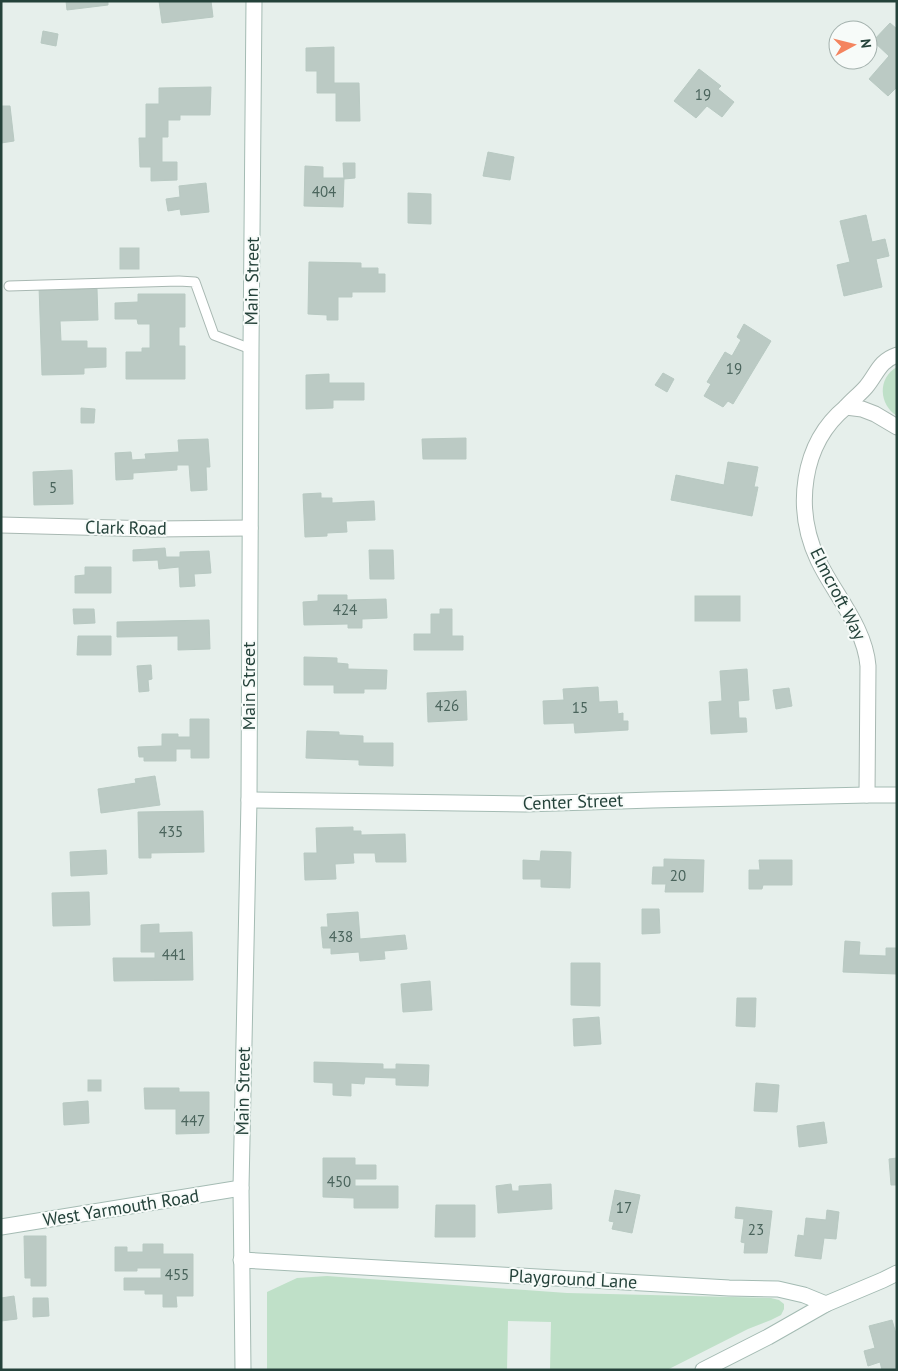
<svg xmlns="http://www.w3.org/2000/svg" width="898" height="1371" font-family="'PT Sans',sans-serif">
<style>
.green{fill:#bfe0c8}
.building{fill:#bbcac4;stroke:#b8c9c2}
.lines{fill:none;stroke-linecap:round;stroke-linejoin:round}
.lane-casing{stroke:#a8b8b2;stroke-width:11}
.street-casing{stroke:#a8b8b2;stroke-width:17}
.secondary-casing{stroke:#a4bbb3;stroke-width:17}
.lane{stroke:#fff;stroke-width:9}
.street{stroke:#fff;stroke-width:15}
.secondary{stroke:#fff;stroke-width:15}
.labels{text-anchor:middle;stroke-width:4;stroke-linejoin:round;paint-order:stroke}
.number-label{font-size:15px;fill:#4a645c}
.street-label{font-size:18px;fill:#24423a;stroke:#f7fbf9}
</style>
<rect width="100%" height="100%" fill="#e6efeb"/>
<g class="green">
<path d="M897 367V416C879 405 877 378 897 367Z"/>
<polygon points="327,1276 567,1293 771,1298 779,1300 784,1304 784,1309 781,1315 771,1320 748,1329 667,1370 550,1370 551,1322 508,1321 507,1370 267,1370 267,1292 297,1278"/>
</g>
<g class="building">
<polygon points="66,1 108,1 108,5 67,10"/>
<polygon points="159,1 211,1 213,17 162,23"/>
<polygon points="890,23 897,29 897,87 888,96 869,79 889,56 873,41"/>
<polygon points="43,31 58,34 56,46 41,43"/>
<polygon points="334,47 334,83 359,83 360,121 336,121 336,93 317,93 317,71 306,71 306,48"/>
<polygon points="699,69 721,86 718,89 734,102 722,117 707,106 696,118 674,101"/>
<polygon points="211,87 210,115 180,115 180,120 168,120 168,137 162,137 162,162 177,162 177,180 151,181 151,167 140,167 139,138 146,138 146,104 159,104 159,88"/>
<polygon points="1,106 10,106 14,141 1,143"/>
<polygon points="488,152 514,157 510,180 483,176"/>
<polygon points="343,163 355,163 355,178 344,179"/>
<polygon points="305,166 323,167 323,178 344,178 343,207 304,206"/>
<polygon points="206,183 209,212 181,215 180,209 168,211 166,199 180,197 179,186"/>
<polygon points="408,193 431,194 431,224 408,223"/>
<polygon points="866,215 872,242 885,239 889,256 876,259 882,287 844,296 837,265 850,262 840,221"/>
<rect x="120" y="248" width="19" height="21"/>
<polygon points="309,262 361,263 361,268 378,268 378,274 385,274 385,292 352,292 352,297 338,297 338,320 327,320 327,315 308,314"/>
<polygon points="61,285 61,290 97,289 98,320 60,321 61,341 87,341 87,348 106,348 106,367 84,368 84,374 42,375 39,286"/>
<polygon points="138,294 185,294 185,327 179,327 179,346 185,346 185,379 126,379 126,352 142,352 142,348 150,348 150,324 138,324 137,319 115,319 115,303 138,302"/>
<polygon points="744,324 771,341 733,404 728,401 723,407 704,396 711,384 707,382 725,352 732,356 741,340 737,337"/>
<polygon points="663,373 674,379 667,392 655,385"/>
<polygon points="329,374 329,383 364,383 364,400 333,400 333,408 306,409 306,375"/>
<polygon points="81,408 95,409 94,423 81,423"/>
<polygon points="466,438 466,459 423,459 422,439"/>
<polygon points="208,439 210,467 206,467 207,490 191,491 189,465 177,465 177,470 133,473 133,479 116,480 115,453 131,452 132,460 146,459 145,454 179,452 178,440"/>
<polygon points="728,462 758,467 754,487 758,487 752,516 671,500 676,475 724,485"/>
<polygon points="72,470 73,504 34,505 33,472"/>
<polygon points="321,493 321,498 332,498 332,503 374,501 375,520 346,521 347,532 327,533 327,536 305,537 303,494"/>
<polygon points="165,548 166,557 180,557 180,552 209,551 211,573 194,574 195,586 180,587 179,567 159,569 158,560 133,561 133,550"/>
<polygon points="369,550 393,550 394,579 370,579"/>
<polygon points="85,567 111,567 111,593 75,593 75,576 85,575"/>
<polygon points="318,595 347,595 347,600 386,599 387,618 362,619 362,628 348,628 348,624 304,625 303,602 318,601"/>
<rect x="695" y="596" width="45" height="25"/>
<polygon points="73,609 94,609 95,623 74,624"/>
<polygon points="440,609 452,609 452,636 463,636 463,650 414,650 414,634 431,634 431,614 440,614"/>
<polygon points="209,620 210,649 178,650 178,636 117,637 117,622"/>
<polygon points="78,636 111,636 111,655 77,655"/>
<polygon points="304,657 337,658 337,663 348,664 348,669 387,670 386,689 364,689 364,693 334,693 334,685 304,685"/>
<polygon points="151,665 152,679 148,680 149,691 139,692 137,666"/>
<polygon points="747,669 749,700 738,701 739,718 746,718 747,732 711,734 709,702 722,701 720,671"/>
<polygon points="598,687 599,702 617,701 618,714 623,713 623,721 628,721 628,730 575,733 574,723 544,724 543,701 564,700 563,689"/>
<polygon points="789,688 792,706 776,709 773,690"/>
<polygon points="466,691 467,720 428,722 427,693"/>
<polygon points="190,719 209,719 209,758 191,758 191,749 176,749 176,761 144,761 144,757 139,757 138,747 162,746 162,734 178,734 178,737 190,737"/>
<polygon points="307,731 339,732 339,735 363,736 363,743 393,743 393,766 359,765 359,760 306,758"/>
<polygon points="155,776 160,805 101,813 98,789 136,783 135,779"/>
<polygon points="203,811 204,852 151,853 151,858 139,858 138,812"/>
<polygon points="353,827 353,831 361,831 361,835 405,834 406,862 376,862 375,853 353,853 354,863 335,864 336,879 305,880 304,853 317,853 316,828"/>
<polygon points="106,850 107,874 71,876 70,852"/>
<polygon points="541,851 571,852 570,888 541,887 541,879 523,879 523,860 540,861"/>
<polygon points="664,859 704,860 703,892 665,892 666,884 652,884 653,867 664,867"/>
<polygon points="759,860 792,860 792,885 763,885 762,889 749,889 749,870 760,870"/>
<polygon points="89,892 90,925 53,926 52,893"/>
<polygon points="642,909 659,909 660,933 642,934"/>
<polygon points="358,912 360,939 405,935 407,949 384,951 385,959 360,961 359,952 331,954 331,948 323,948 321,927 328,927 327,914"/>
<polygon points="159,924 159,933 192,932 193,980 114,981 113,958 155,958 155,952 141,952 141,925"/>
<polygon points="845,941 860,942 859,955 886,956 886,948 897,948 897,974 843,972"/>
<polygon points="571,963 600,963 600,1006 571,1005"/>
<polygon points="430,981 432,1010 403,1012 401,984"/>
<polygon points="737,998 756,998 755,1027 736,1026"/>
<polygon points="599,1017 601,1044 574,1046 573,1019"/>
<polygon points="314,1062 383,1064 383,1069 396,1069 396,1064 429,1065 428,1086 396,1085 396,1078 365,1077 364,1084 351,1083 351,1096 333,1095 333,1083 314,1082"/>
<rect x="88" y="1080" width="13" height="11"/>
<polygon points="756,1083 779,1085 777,1112 754,1111"/>
<polygon points="144,1088 179,1088 179,1092 209,1092 209,1133 176,1134 176,1109 145,1109"/>
<polygon points="88,1101 89,1123 64,1125 63,1103"/>
<polygon points="824,1122 827,1143 799,1147 797,1126"/>
<polygon points="323,1158 355,1158 355,1165 376,1165 376,1179 355,1179 355,1186 398,1186 398,1208 354,1208 354,1198 323,1197"/>
<polygon points="897,1158 897,1185 891,1185 889,1159"/>
<polygon points="511,1184 512,1191 519,1191 519,1186 551,1184 552,1209 498,1213 496,1186"/>
<polygon points="615,1190 640,1195 632,1233 612,1229 614,1222 609,1221"/>
<polygon points="436,1205 475,1205 475,1237 435,1237"/>
<polygon points="736,1207 772,1211 767,1253 744,1253 745,1243 741,1242 744,1219 735,1218"/>
<polygon points="827,1210 839,1212 836,1239 824,1238 821,1259 795,1256 798,1235 804,1236 806,1218 826,1220"/>
<polygon points="24,1236 46,1236 46,1286 31,1286 31,1278 25,1278"/>
<polygon points="143,1244 163,1244 163,1254 193,1254 193,1296 176,1296 177,1307 163,1307 163,1294 145,1294 145,1290 124,1290 124,1278 161,1278 161,1268 137,1268 137,1271 115,1271 115,1247 127,1247 127,1252 143,1252"/>
<polygon points="14,1296 17,1319 1,1321 1,1298"/>
<polygon points="33,1298 48,1298 49,1316 33,1317"/>
<polygon points="892,1320 897,1337 897,1369 882,1370 880,1362 868,1366 864,1351 875,1348 869,1326"/>
</g>
<g class="lines">
<defs>
<polyline id="lane" points="9,286 179,281 195,282 214,335 251,349"/>
<g id="street">
<path d="M897 355C879 361 877 374 866 387 860 394 852 400 846 407L862 409 875 414 897 427"/>
<path d="M846 407C801 444 794 509 818 560 834 594 865 627 868 666L867 795"/>
<polyline points="1,525 155,529 250,528"/>
</g>
<g id="secondary">
<polyline points="249,800 525,804 652,800 867,795 897,795"/>
<polyline points="1,1227 241,1188"/>
<polyline points="241,1260 729,1288 778,1289 804,1295 826,1304 883,1280 897,1273"/>
<polyline points="243,1370 241,1188 249,800 251,349 254,1"/>
<polyline points="703,1370 768,1337 826,1304"/>
</g>
</defs>
<use href="#lane" class="lane-casing"/>
<use href="#street" class="street-casing"/>
<use href="#secondary" class="secondary-casing"/>
<use href="#lane" class="lane"/>
<use href="#street" class="street"/>
<use href="#secondary" class="secondary"/>
</g>
<g class="labels">
<g class="number-label">
<text x="703" y="100">19</text>
<text x="324" y="197">404</text>
<text x="734" y="374">19</text>
<text x="53" y="493">5</text>
<text x="345" y="615">424</text>
<text x="447" y="711">426</text>
<text x="580" y="713">15</text>
<text x="171" y="837">435</text>
<text x="678" y="881">20</text>
<text x="341" y="942">438</text>
<text x="174" y="960">441</text>
<text x="193" y="1126">447</text>
<text x="339" y="1187">450</text>
<text x="624" y="1213">17</text>
<text x="756" y="1235">23</text>
<text x="177" y="1280">455</text>
</g>
<g class="street-label">
<text transform="translate(252 281) rotate(-89)" y="6">Main Street</text>
<text transform="translate(126 528) rotate(1)" y="6">Clark Road</text>
<text transform="translate(838 594) rotate(63)" y="6">Elmcroft Way</text>
<text transform="translate(249 686) rotate(-90)" y="6">Main Street</text>
<text transform="translate(573 802) rotate(-2)" y="6">Center Street</text>
<text transform="translate(243 1091) rotate(-89)" y="6">Main Street</text>
<text transform="translate(121 1208) rotate(-9)" y="6">West Yarmouth Road</text>
<text transform="translate(573 1279) rotate(3)" y="6">Playground Lane</text>
</g>
</g>
<rect width="898" height="1371" fill="none" stroke="#24423a" stroke-width="5"/>
<g transform="translate(853 45) rotate(83)"><circle r="24" fill="#f7fbf9" stroke="#a3b1ad"/>
<path d="M0-4L9 19L0 12L-9 19Z" fill="#f4845f"/>
<text y="-8" font-size="14" font-weight="bold" text-anchor="middle" fill="#24423a">N</text>
</g>
</svg>
